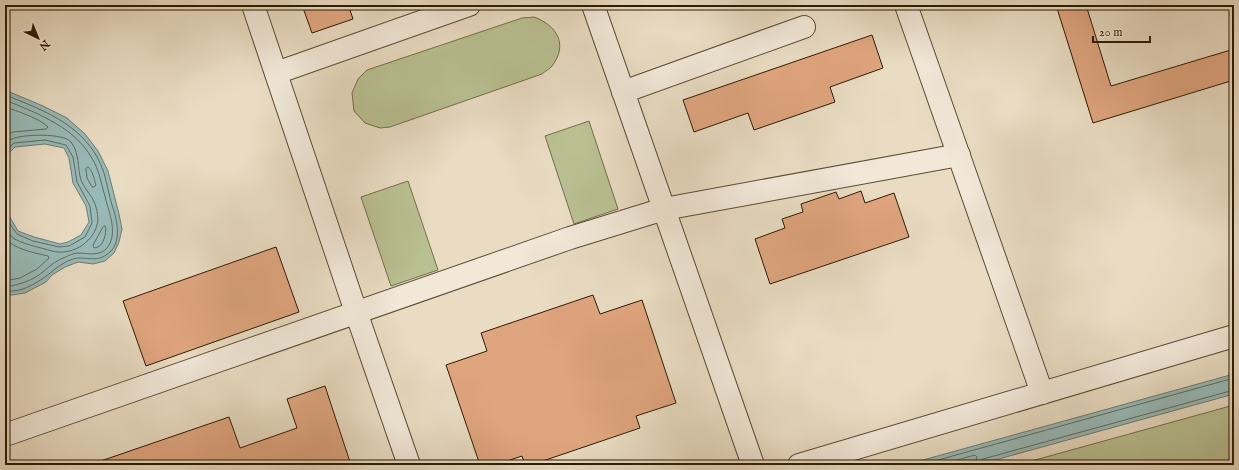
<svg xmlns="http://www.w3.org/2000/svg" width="1239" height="470" font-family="'IM FELL English',serif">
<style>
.grass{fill:#b9c092;stroke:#736e4a}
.water{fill:#98bab8;stroke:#6d7a70}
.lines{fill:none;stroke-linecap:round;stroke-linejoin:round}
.shore{stroke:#626a5e;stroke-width:1}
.building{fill:#dfa57f;stroke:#2d1b03}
.minor-casing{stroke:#5c4b33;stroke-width:24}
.minor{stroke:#f1e8d8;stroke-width:22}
</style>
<rect width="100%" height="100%" fill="#e9dcc3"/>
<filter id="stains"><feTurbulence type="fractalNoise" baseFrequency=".005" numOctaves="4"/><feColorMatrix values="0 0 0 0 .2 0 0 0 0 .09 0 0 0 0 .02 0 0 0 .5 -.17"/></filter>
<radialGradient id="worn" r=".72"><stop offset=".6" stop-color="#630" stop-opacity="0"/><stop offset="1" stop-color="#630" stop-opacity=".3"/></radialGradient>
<g class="grass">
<path d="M534 17C556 25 569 44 552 66 550 69 545 71 542 74L390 127 380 128 365 123 354 111 352 93 358 79 367 70 522 18Z"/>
<polygon points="589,121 618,209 574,224 545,136"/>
<polygon points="408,181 438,270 391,286 361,197"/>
<polygon points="1234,405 1234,465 1017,465"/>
</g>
<g class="water">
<polygon points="5,90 43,106 67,118 85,134 98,151 108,171 119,214 122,229 119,242 114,253 105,261 93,264 78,262 65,267 52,275 46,282 25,293 5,296 5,209 18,231 34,237 60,244 68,242 81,235 89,222 86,206 73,183 69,158 64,148 45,144 15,147 5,157"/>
<polygon points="1234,374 1234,394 977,465 905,465"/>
</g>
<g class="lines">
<g class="shore">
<path d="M5 95C46 111 89 127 104 173 107 184 109 195 112 205 117 219 122 241 110 252 99 262 91 258 78 258 74 258 68 261 64 263 56 267 50 274 42 279 36 283 29 287 23 289 17 291 11 291 5 292"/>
<path d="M5 100C44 116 85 131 99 174 102 184 104 194 107 204 111 217 117 236 107 248 99 257 88 253 78 253 73 253 66 257 61 259 52 263 46 270 39 275 28 282 18 285 5 287"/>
<path d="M5 107C17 111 39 118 48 127L46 129 13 132 5 136"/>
<path d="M5 144C7 142 9 140 12 139 23 134 64 133 71 142 80 154 77 167 81 180 84 189 92 195 95 204 97 209 99 220 97 225 92 244 70 256 52 251 42 248 18 243 12 237 9 234 7 230 5 227"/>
<polyline points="5,151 14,143 45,140 66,145 73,157 77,182 90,206 92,223 85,237 69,246 59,247 33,241 17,234 5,217"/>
<path d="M88 167C93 171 94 179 96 185L94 187H92L87 178 86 169Z"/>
<path d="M105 226 106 229C105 238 103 247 94 248L93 245 103 227Z"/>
<path d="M5 238C13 249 35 253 48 256L49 258 37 269 20 278 5 281"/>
<polyline points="920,465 1234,378"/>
<polyline points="939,465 975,455 977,457 975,465"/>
<polyline points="980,465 980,461 983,459 1234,390"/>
</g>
</g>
<g class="building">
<polygon points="302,5 364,5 350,10 353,19 312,33"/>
<polygon points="1056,5 1086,5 1111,86 1234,49 1234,80 1093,123"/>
<polygon points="872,35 883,68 830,87 835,102 754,130 748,113 694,132 683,100"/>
<polygon points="861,191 865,203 894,193 909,237 770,284 755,239 785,228 782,219 803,212 801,204 836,192 839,199"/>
<polygon points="276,247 299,312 146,366 123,301"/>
<polygon points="593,295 600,314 642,300 676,403 636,416 640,428 531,465 525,465 522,456 495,465 480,465 446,365 487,351 481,333"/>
<polygon points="325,386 351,465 89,465 229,417 240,448 297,428 287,399"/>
</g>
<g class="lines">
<defs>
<g id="minor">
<polyline points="253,5 356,312 409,465"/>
<polyline points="593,5 753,465"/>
<polyline points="906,5 1042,393"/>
<polyline points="276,73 469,5"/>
<polyline points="623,92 804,27"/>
<polyline points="5,435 570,238 664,209 959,155"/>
<polyline points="799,465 1234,336"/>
</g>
</defs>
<use href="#minor" class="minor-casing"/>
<use href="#minor" class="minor"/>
</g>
<rect width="1239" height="470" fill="none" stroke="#e9dcc3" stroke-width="20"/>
<rect x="6" y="6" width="1227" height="458" fill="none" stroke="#2d1b03" stroke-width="2"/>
<rect x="10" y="10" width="1219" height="450" fill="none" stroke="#2d1b03"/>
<g transform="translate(38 38) rotate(137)" stroke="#f1e8d8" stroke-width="3" paint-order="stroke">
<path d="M0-3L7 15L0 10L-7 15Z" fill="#2d1b03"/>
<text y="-6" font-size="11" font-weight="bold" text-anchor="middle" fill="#2d1b03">N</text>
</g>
<path d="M1093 36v6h57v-6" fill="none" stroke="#2d1b03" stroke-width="2"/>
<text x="1099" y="36" font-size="12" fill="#2d1b03" stroke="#f1e8d8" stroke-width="3" paint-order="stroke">20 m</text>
<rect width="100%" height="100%" filter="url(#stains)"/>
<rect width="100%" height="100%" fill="url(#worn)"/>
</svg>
